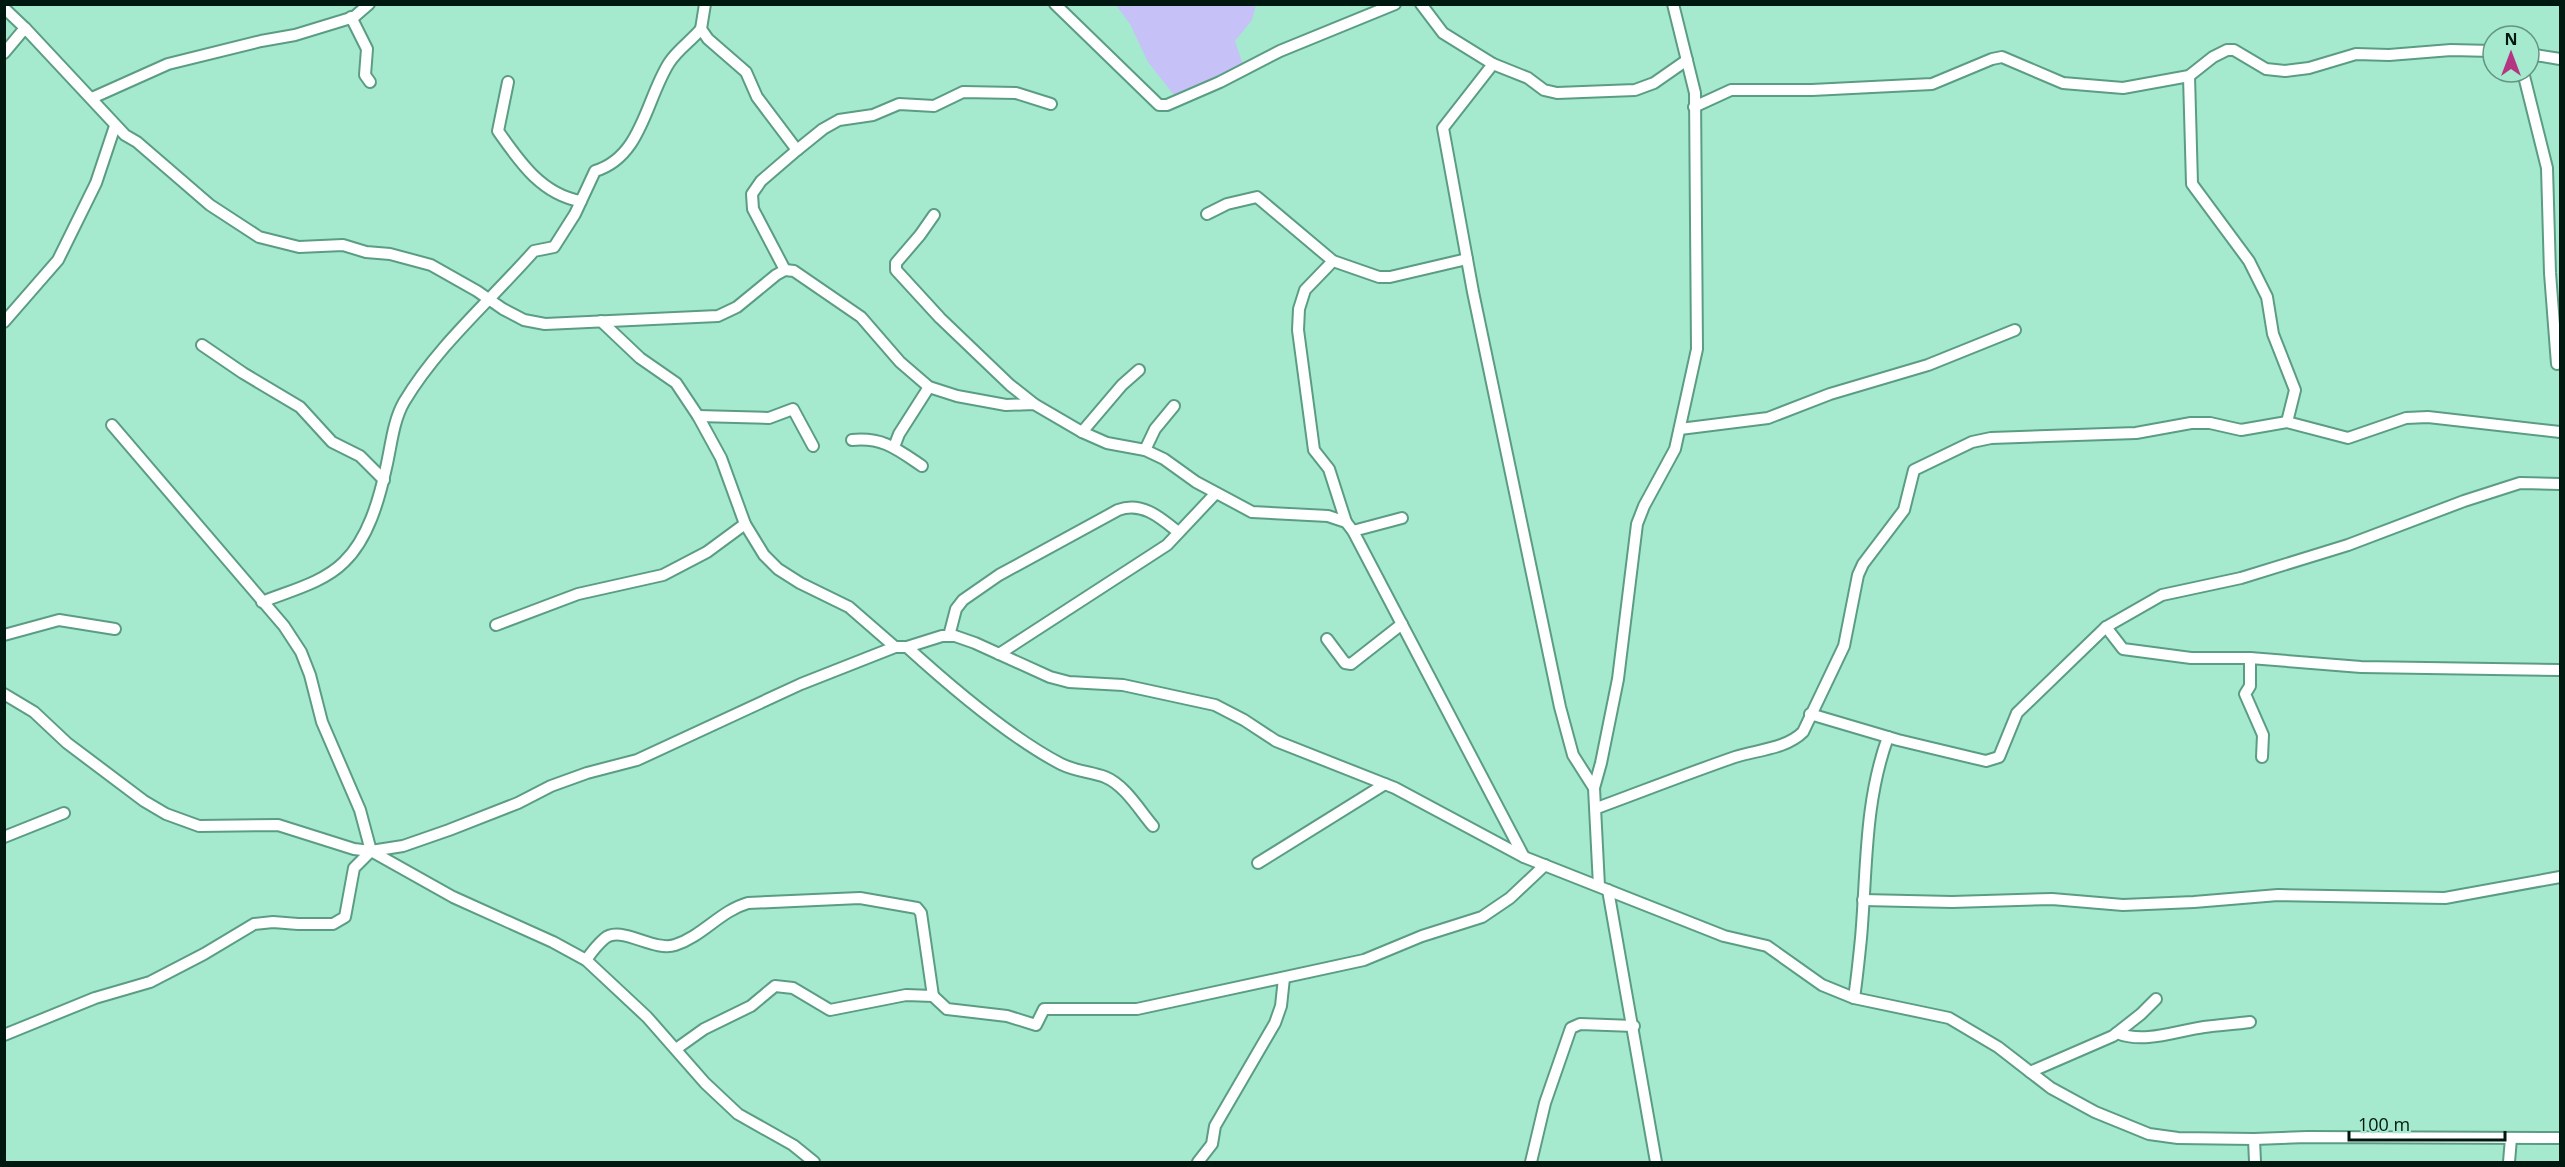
<svg xmlns="http://www.w3.org/2000/svg" width="2565" height="1167" font-family="'Open Sans',sans-serif">
<style>
.green{fill:#c6c2f7}
.lines{fill:none;stroke-linecap:round;stroke-linejoin:round}
.street-casing{stroke:#5b9d84;stroke-width:14}
.street{stroke:#fff;stroke-width:10}
</style>
<rect width="100%" height="100%" fill="#a5e9ce"/>
<polygon class="green" points="1116,5 1256,5 1252,20 1235,41 1247,76 1181,104 1148,62 1130,24"/>
<g class="lines">
<defs>
<g id="street">
<polyline points="705,4 701,29 708,39 746,72 757,97 797,150"/>
<polyline points="1055,4 1159,105 1167,105 1220,82 1280,51 1395,4"/>
<polyline points="1421,4 1443,33 1493,64 1528,78 1544,90 1557,93 1635,90 1654,83 1687,60"/>
<polyline points="4,8 25,28 125,135 137,142 210,205 259,237 299,247 343,245 366,252 390,254 431,265 477,291 503,309 524,320 545,324 718,316 737,307 776,275 785,270 794,271 861,317 900,362 929,387 957,396 1006,405 1034,404 1082,432 1107,443 1145,450 1164,459 1196,482 1252,512 1328,516 1346,522 1353,531 1524,857"/>
<polyline points="351,17 367,49 365,75 370,82"/>
<polyline points="4,53 25,28"/>
<polyline points="2529,54 2560,59"/>
<polyline points="1493,64 1443,128 1473,292 1560,707 1573,755 1594,788"/>
<polyline points="2523,72 2547,168 2550,273 2557,364"/>
<polyline points="2189,76 2192,184 2249,261 2267,297 2273,334 2295,390 2287,422"/>
<path d="M508 82 498 131C519 161 542 195 581 201"/>
<polyline points="92,98 168,64 261,41 295,35 354,17 369,4"/>
<polyline points="1694,107 1731,90 1812,90 1932,84 1992,59 2002,57 2063,83 2123,88 2189,76 2213,57 2227,50 2234,50 2266,69 2285,71 2309,68 2356,54 2389,55 2451,50 2493,51"/>
<polyline points="1207,214 1227,204 1257,197 1333,261 1379,277 1390,277 1467,259"/>
<polyline points="934,215 920,235 896,263 896,270 940,318 1010,385 1034,404"/>
<polyline points="1333,261 1305,290 1299,309 1298,330 1314,450 1329,469 1346,522"/>
<polyline points="785,270 753,209 752,194 761,181 797,150 823,129 839,120 873,115 899,104 934,106 963,92 1016,93 1051,104"/>
<polyline points="601,321 640,358 676,383 698,416 721,458 745,524 764,555 778,569 800,583 849,607 895,647"/>
<polyline points="4,322 58,260 96,183 115,126"/>
<polyline points="202,345 243,373 300,407 332,442 360,456 384,480"/>
<polyline points="698,416 769,418 793,409 813,446"/>
<polyline points="112,425 284,626 301,652 310,675 322,722 360,810 371,851 453,897 553,942 586,960 647,1017 705,1083 738,1114 793,1145 814,1162"/>
<polyline points="1680,429 1768,418 1830,394 1928,365 2015,330"/>
<polyline points="1082,432 1122,385 1139,370"/>
<path d="M852 440C883 437 897 449 922 466"/>
<polyline points="894,447 899,434 929,387"/>
<polyline points="1145,450 1155,429 1174,406"/>
<polyline points="1353,531 1402,518"/>
<path d="M262 602C289 591 323 583 344 562 368 539 379 500 386 468 391 447 393 421 404 402 438 345 491 300 534 251L554 247 575 214 595 171C642 157 646 99 669 63 677 50 691 41 701 29"/>
<polyline points="496,625 578,594 663,575 707,552 745,524"/>
<polyline points="2106,627 2123,649 2191,658 2250,658 2361,667 2560,670"/>
<polyline points="4,635 59,620 115,629"/>
<path d="M949 636 956 609 963 600 999 575 1118 510C1142 501 1161 518 1178 532"/>
<polyline points="1327,639 1345,663 1351,664 1402,624"/>
<path d="M907 647C951 687 1009 737 1061 764 1075 771 1091 772 1105 777 1125 785 1140 811 1153 826"/>
<polyline points="999,654 1167,545 1216,493"/>
<polyline points="2250,658 2250,686 2245,694 2263,735 2262,757"/>
<polyline points="4,694 34,712 67,743 144,801 166,814 199,826 278,825 354,849 371,851 403,846 449,830 518,803 551,786 587,773 637,760 801,684 895,647 907,647 942,636 955,636 975,643 1050,677 1069,682 1123,685 1215,705 1244,720 1276,741 1395,788 1524,857 1724,936 1767,946 1822,985 1854,998 1949,1018 1998,1047 2051,1088 2095,1112 2149,1134 2178,1138 2254,1139 2307,1137 2560,1138"/>
<polyline points="1810,714 1898,740 1986,761 1999,757 2017,713 2106,627 2162,595 2241,578 2348,545 2464,501 2520,483 2560,484"/>
<path d="M1597 808C1643 791 1689 773 1735 757 1756 750 1786 749 1803 732L1844 646 1858 575 1863 564 1904 510 1914 470 1972 442 1991 438 2136 433 2191 423H2210L2241 430 2287 422 2348 438 2406 418 2428 417 2560 432"/>
<polyline points="4,837 64,813"/>
<polyline points="1258,863 1385,784"/>
<polyline points="1599,886 1594,788 1601,763 1618,679 1637,524 1644,506 1675,449 1697,349 1695,93 1673,4"/>
<polyline points="1608,890 1656,1162"/>
<polyline points="1863,900 1952,902 2052,899 2123,905 2194,902 2278,895 2445,898 2560,877"/>
<path d="M586 960C591 953 597 945 604 939 620 924 653 952 675 945 703 936 720 911 748 903L860 898 917 908 921 913 933 996"/>
<path d="M1854 998C1857 978 1859 958 1861 938 1867 870 1864 803 1888 737"/>
<path d="M2117 1033C2144 1044 2176 1031 2204 1027 2219 1025 2235 1024 2250 1022"/>
<polyline points="4,1035 95,998 150,982 204,954 254,924 273,922 298,924 333,924 345,917 354,868 371,851"/>
<polyline points="676,1049 704,1029 751,1006 775,986 793,988 830,1010 906,995 933,996 947,1009 1007,1016 1036,1025 1044,1009 1137,1009 1364,960 1422,936 1482,917 1510,898 1545,865"/>
<polyline points="2030,1072 2113,1036 2141,1014 2156,999"/>
<polyline points="2254,1139 2255,1162"/>
<polyline points="1198,1162 1212,1144 1215,1126 1275,1023 1281,1006 1284,978"/>
<polyline points="1531,1162 1545,1103 1571,1028 1580,1024 1634,1026"/>
<polyline points="2509,1162 2511,1138"/>
</g>
</defs>
<use href="#street" class="street-casing"/>
<use href="#street" class="street"/>
</g>
<rect width="2565" height="1167" fill="none" stroke="#001910" stroke-width="12"/>
<g transform="translate(2511 54)"><circle r="28" fill="#a5e9ce" stroke="#639682" stroke-width="1.5"/>
<path d="M0-4.5L10 22L0 15L-10 22Z" fill="#b43581"/>
<text y="-9" font-size="16" font-weight="bold" text-anchor="middle" fill="#001910">N</text>
</g>
<path d="M2349 1131v9h156v-9" fill="none" stroke="#001910" stroke-width="3"/>
<text x="2358" y="1131" font-size="18" fill="#001910" stroke="#a5e9ce" stroke-width="4.5" paint-order="stroke">100 m</text>
</svg>
